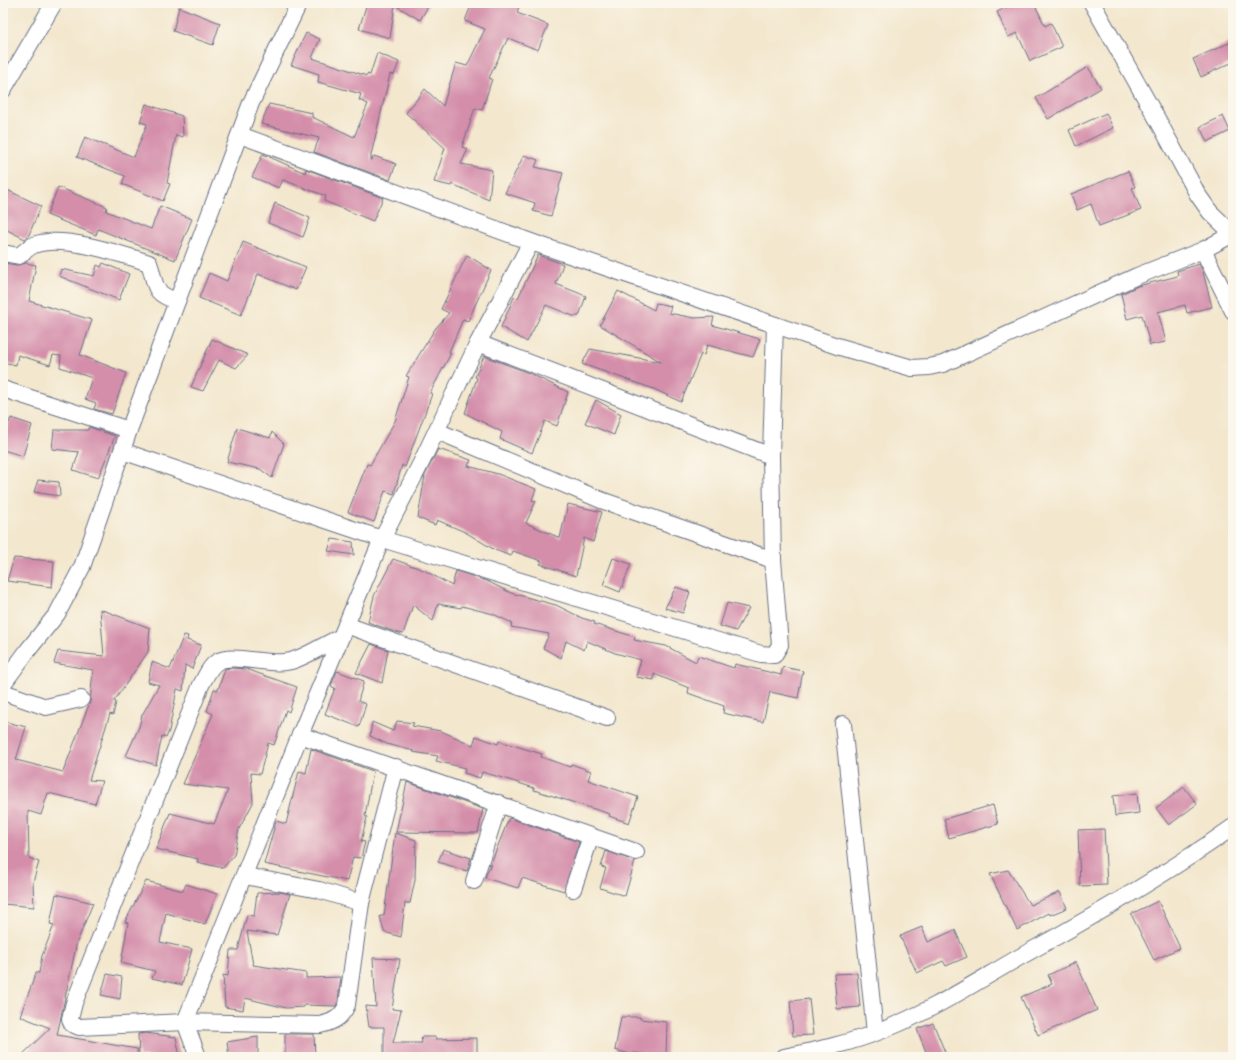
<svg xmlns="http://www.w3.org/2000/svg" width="1236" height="1060" font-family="Delius,sans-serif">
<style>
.building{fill:#d48eaa}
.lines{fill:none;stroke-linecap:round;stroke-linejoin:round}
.minor-casing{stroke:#676f85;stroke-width:18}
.minor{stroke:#fff;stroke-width:16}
</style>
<rect width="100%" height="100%" fill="#fbf7ec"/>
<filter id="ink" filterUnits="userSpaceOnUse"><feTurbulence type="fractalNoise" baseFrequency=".025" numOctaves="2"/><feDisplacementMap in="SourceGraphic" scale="8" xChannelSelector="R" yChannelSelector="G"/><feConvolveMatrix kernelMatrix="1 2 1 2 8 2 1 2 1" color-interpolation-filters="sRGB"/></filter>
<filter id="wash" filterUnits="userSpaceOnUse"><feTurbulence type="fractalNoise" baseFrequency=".012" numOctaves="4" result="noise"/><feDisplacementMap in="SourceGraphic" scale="16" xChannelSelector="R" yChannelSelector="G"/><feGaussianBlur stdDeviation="0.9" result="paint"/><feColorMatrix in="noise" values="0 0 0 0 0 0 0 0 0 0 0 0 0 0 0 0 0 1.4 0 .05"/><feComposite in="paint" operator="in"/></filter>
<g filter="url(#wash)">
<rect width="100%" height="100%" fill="#f3e7cd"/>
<g id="blocks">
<g class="building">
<polygon points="367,3 430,3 420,20 395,5 390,38 359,29"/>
<polygon points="472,3 520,3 517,13 548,25 538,50 508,38 489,78 492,79 482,110 475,108 462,147 468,149 461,164 492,170 489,200 452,184 451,186 434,182 445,148 406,113 425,89 443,106 456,63 467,66 485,29 465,21"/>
<polygon points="1015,3 1034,3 1045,26 1051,23 1062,47 1030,61 1017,33 1008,37 997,12"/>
<polygon points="179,7 220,23 213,45 173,31"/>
<polygon points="306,33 320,39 312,58 367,76 367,74 370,75 377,53 399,62 394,75 390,74 371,155 371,161 374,156 396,164 390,180 314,152 319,138 261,124 269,104 312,113 312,117 354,137 368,104 359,100 361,94 318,82 319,74 291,65"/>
<polygon points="1229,43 1233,50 1233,62 1201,77 1193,59"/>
<polygon points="1088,67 1101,88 1048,119 1036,98"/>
<polygon points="146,104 182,116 183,137 176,135 167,183 170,184 163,201 122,184 125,176 77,157 85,137 134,157 147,124 140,122"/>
<polygon points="1106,113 1113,128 1076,146 1069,130"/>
<polygon points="1223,116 1230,131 1207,142 1200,127"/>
<polygon points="263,154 305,173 306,169 383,198 373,221 324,201 326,196 283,180 279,188 252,177"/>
<polygon points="524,155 538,160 535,167 563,173 551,216 533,211 535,203 505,193"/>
<polygon points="1128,171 1135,187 1132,188 1141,210 1099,226 1091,204 1077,210 1071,194"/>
<polygon points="58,187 107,207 106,211 151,229 160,206 192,219 175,260 98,229 96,235 47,215"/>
<polygon points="3,188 41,206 28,237 25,239 3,228"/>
<polygon points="275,203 310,218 303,237 268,223"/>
<polygon points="243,242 306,267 296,290 258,274 241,315 199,298 209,273 227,281"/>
<polygon points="467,255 491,270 468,321 463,319 449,352 451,353 430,393 432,394 405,467 402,465 394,494 385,491 374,522 348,512 367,464 370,465 395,421 409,377 406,376 435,329 449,313 441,309"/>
<polygon points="538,255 563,264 556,284 586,296 579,316 573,316 546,305 527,342 501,327 514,297 518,298"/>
<polygon points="3,263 17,265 26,263 36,265 29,301 92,320 80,355 126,373 112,414 94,409 96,403 85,399 92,378 60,367 61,356 53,355 50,365 18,355 16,365 3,362"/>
<polygon points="103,263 129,274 119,300 59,276 61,269 94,276 97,265 101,267"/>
<polygon points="1199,264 1203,272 1212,307 1187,313 1185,305 1158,312 1166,342 1150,345 1142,315 1127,319 1121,294 1138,286 1178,276 1177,271"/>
<polygon points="618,291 654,310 656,303 671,306 669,313 694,318 714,317 712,325 760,339 753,357 707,345 704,355 701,354 681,402 654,389 582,364 590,349 661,362 600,325"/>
<polygon points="212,339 248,355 236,368 219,360 203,391 191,387"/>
<polygon points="484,356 529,373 568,392 557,426 545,421 532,453 500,439 502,432 465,413 477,378 475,377"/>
<polygon points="596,400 621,414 614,435 585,423"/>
<polygon points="11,418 32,425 23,456 3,450 3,436"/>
<polygon points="89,427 115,436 98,478 73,470 79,452 52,449 54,430 88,430"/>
<polygon points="237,428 270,438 272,432 284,444 272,478 260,469 227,462"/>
<polygon points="438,449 471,460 468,466 498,474 536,489 532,500 536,501 526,523 560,538 568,504 602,512 593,542 584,538 576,576 540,564 542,561 513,551 511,556 495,550 465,532 437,520 435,525 418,518 425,475"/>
<polygon points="38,480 59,482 60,496 34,492"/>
<polygon points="332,539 353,542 354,555 328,551"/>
<polygon points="14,558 54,561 52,587 7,581"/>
<polygon points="613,558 631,564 620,592 603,585"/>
<polygon points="393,559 424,570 452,586 456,571 487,581 511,593 556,605 582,618 595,622 594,624 635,637 634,640 666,646 696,662 698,656 734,668 735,664 781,675 783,667 803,671 798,698 770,692 763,722 723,713 724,706 688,693 689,688 654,674 654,680 636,677 641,660 615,653 587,641 584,650 566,641 561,658 543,648 549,634 511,627 512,623 493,614 462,606 461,608 438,604 433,621 413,605 403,634 392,631 368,622 374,596"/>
<polygon points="676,587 690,592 683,613 665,608"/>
<polygon points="727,603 749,608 736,631 720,626"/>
<polygon points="100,609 150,628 148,652 114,701 116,702 113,715 110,714 89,780 102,781 95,804 48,793 41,815 28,811 29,858 39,862 33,882 34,907 3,904 3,721 26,727 16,760 63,772 90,702 93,670 54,663 58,651 104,656"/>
<polygon points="184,635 188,636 187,640 201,645 192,669 185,665 183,691 177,689 169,731 166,738 162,736 156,765 126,756 139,727 142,715 159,685 148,682 152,662 170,669"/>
<polygon points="371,644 388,650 382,683 356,673"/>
<polygon points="232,668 246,669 297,687 289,712 286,710 274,745 268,743 260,774 251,773 253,803 239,829 234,855 223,868 197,862 198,859 156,849 170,813 214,824 228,790 183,784 213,714 207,711 214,689 218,690 225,669"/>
<polygon points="337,671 364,681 358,701 366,704 359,727 325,714 335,688 331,686"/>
<polygon points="397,721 414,723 412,726 441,731 473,745 476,736 498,744 499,741 542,754 541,757 570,767 571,764 591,771 588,780 638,797 629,823 609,816 610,814 534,790 534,788 506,779 482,772 480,778 464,773 465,768 436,761 438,756 413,752 414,751 387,744 370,736 372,722 393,731"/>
<polygon points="311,749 373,771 365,816 367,817 361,841 365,842 361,858 353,857 347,881 264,864 276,821 286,824 299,771 306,773"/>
<polygon points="407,782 483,809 478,833 396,832"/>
<polygon points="1184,787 1197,804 1169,825 1156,808"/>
<polygon points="1137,793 1139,813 1115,816 1113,796"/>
<polygon points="993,805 998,824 949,838 944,819"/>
<polygon points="509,818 579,842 564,891 522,878 518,888 485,878"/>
<polygon points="1104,829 1107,885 1080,886 1078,830"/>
<polygon points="395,833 416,840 415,880 410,903 405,903 401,937 384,932 380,916 384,916"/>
<polygon points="443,849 471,858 467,871 438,862"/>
<polygon points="606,851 635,861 625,896 600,888 606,868 601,867"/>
<polygon points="1008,870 1030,905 1060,892 1067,908 1050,915 1049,913 1017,930 990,874"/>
<polygon points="146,881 183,891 186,884 217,894 205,924 166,913 160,942 192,949 182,985 152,978 155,971 121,963 128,923 125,922"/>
<polygon points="280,892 290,894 277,935 247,931 253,965 306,973 306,978 341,977 338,1002 336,1006 304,1005 304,1007 286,1008 245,998 243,1010 225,1007 223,975 228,976 230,950 238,950 247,915 254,916 257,893"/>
<polygon points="56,894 93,903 77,942 57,1035 137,1049 137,1057 20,1057 50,1028 20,1016 36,973 39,973 42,956 54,925 50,924"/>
<polygon points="1158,901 1180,948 1154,960 1131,914"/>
<polygon points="922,927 928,942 955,930 967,957 946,966 943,961 917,973 900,936"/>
<polygon points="373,958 400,959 392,1009 401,1010 393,1043 422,1043 421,1037 436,1037 436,1039 477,1038 477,1057 384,1057 384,1027 369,1027 366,1006 376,1007"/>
<polygon points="1076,962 1097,1010 1038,1035 1021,997 1052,984 1048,975"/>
<polygon points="857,973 860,1007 837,1009 834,974"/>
<polygon points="107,974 122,977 120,999 101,995"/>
<polygon points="809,999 813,1035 793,1036 790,1001"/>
<polygon points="621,1017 640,1017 640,1019 667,1022 666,1057 634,1053 633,1055 615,1050"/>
<polygon points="933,1023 947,1057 928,1057 917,1029"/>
<polygon points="145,1033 176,1037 180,1057 139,1057 138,1034"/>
<polygon points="285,1034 314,1034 315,1057 285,1057"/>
<polygon points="258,1037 258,1057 229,1057 227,1042"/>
</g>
</g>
</g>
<g filter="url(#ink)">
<use href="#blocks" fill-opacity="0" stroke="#676f85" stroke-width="1"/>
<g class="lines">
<defs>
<g id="minor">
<polyline points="1092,3 1160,124 1198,195 1210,212 1233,234"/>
<polyline points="3,90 54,3"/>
<polyline points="240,135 531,242 837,346 912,368 929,367 943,364 1137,276 1203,250 1233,234"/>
<polyline points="1203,250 1233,311"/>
<path d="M3 253 19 256C24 252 29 247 34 245 61 234 121 254 149 263 157 285 151 293 177 301"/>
<polyline points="478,343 771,456"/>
<polyline points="3,389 129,430"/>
<polyline points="437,431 601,500 773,560"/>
<polyline points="122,451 382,539 761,654 774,655 780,645 773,560 771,456 775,325"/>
<polyline points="346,625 607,718"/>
<polyline points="3,684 28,650 57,614 82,567 129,430 251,103 299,3"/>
<polyline points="3,692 46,707 81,699"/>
<polyline points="843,724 875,1033"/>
<polyline points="300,735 341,637"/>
<path d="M396 767 361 903 347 1005C341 1018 333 1022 320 1025L185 1022 79 1027 72 1024 70 1019 74 1003 201 685C205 678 210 666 217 662 232 652 270 667 291 661 308 656 325 644 341 637L382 539 421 463 478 343 531 242"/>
<polyline points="245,876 319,890 361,903"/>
<polyline points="474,881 499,803"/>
<polyline points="573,889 591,836"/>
<polyline points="198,1057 185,1022 300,735 636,852"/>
<path d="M784 1057C818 1050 851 1043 883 1030 931 1012 982 978 1027 953 1098 914 1167 874 1233 827"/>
</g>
</defs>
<use href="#minor" class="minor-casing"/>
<use href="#minor" class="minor"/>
</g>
</g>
<rect width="1236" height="1060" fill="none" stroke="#fbf7ec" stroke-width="16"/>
</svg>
